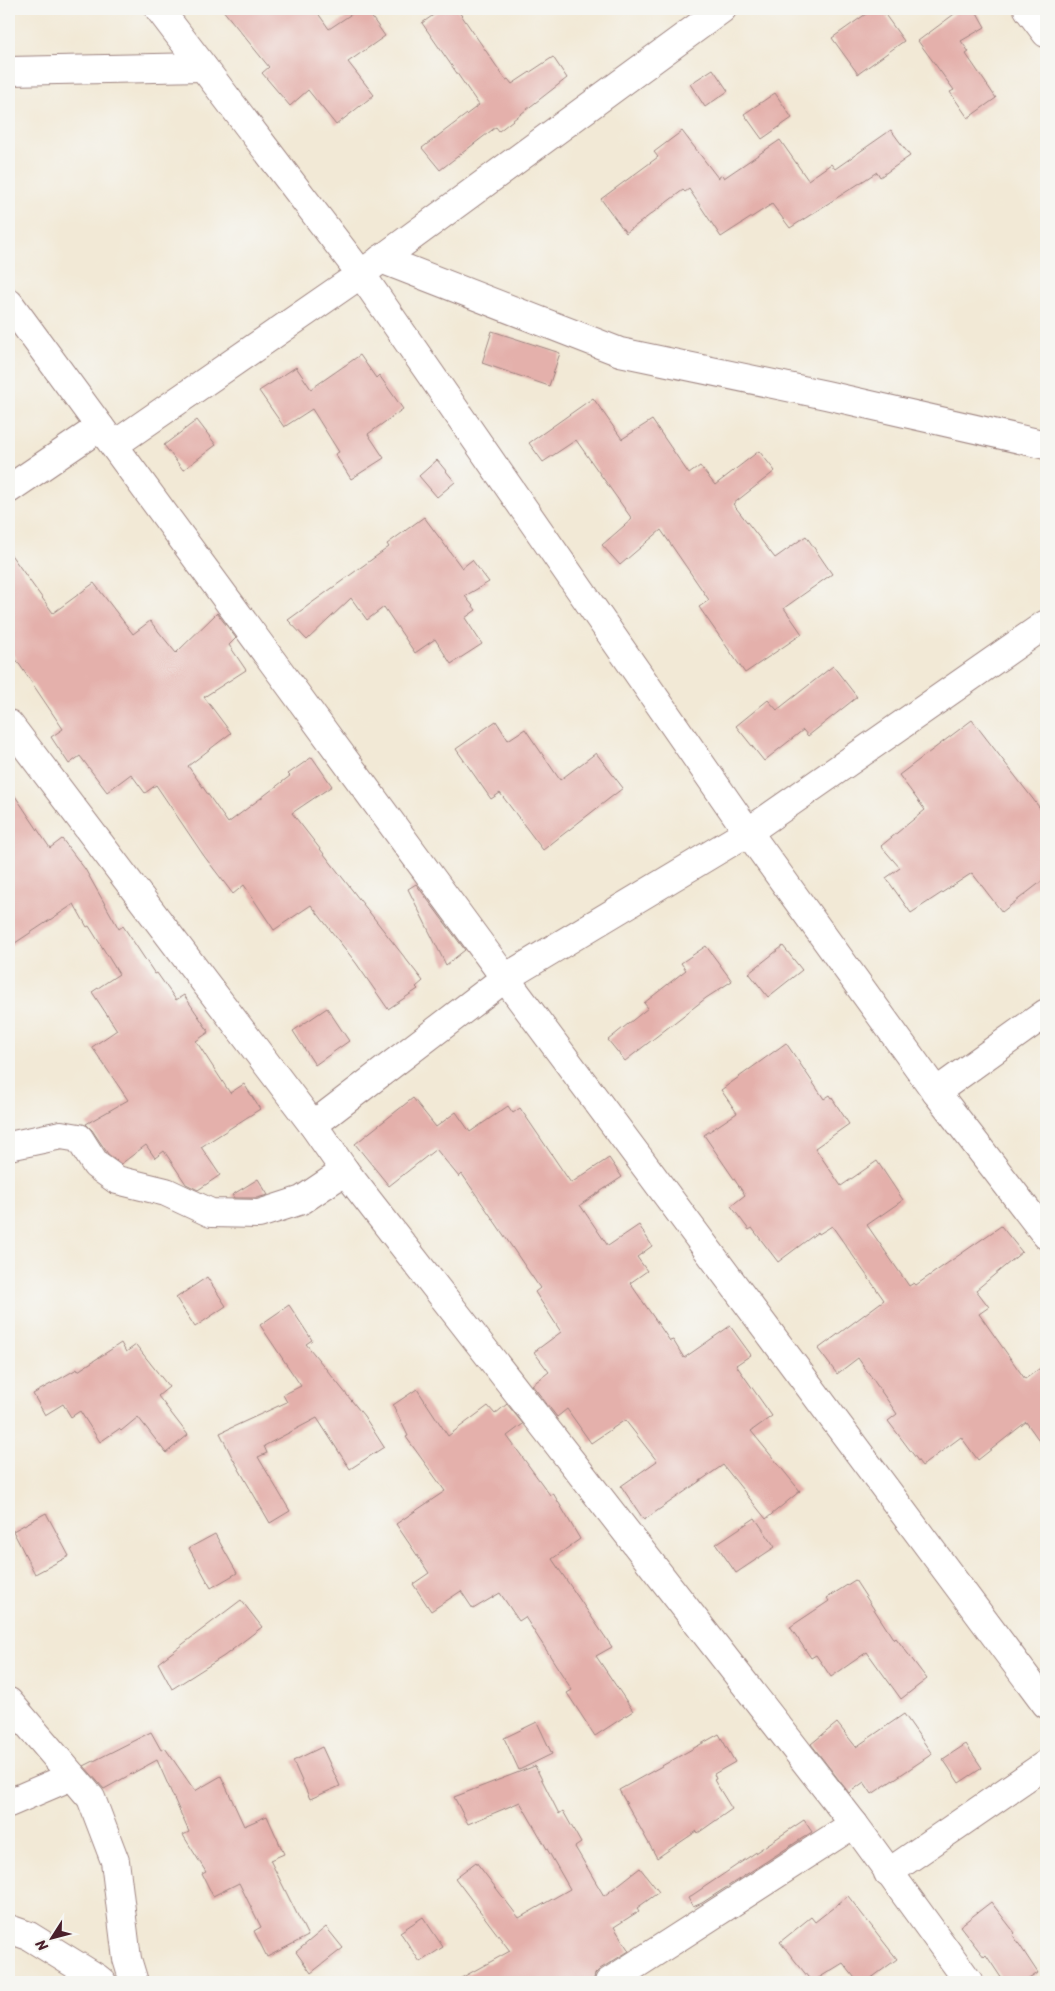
<svg xmlns="http://www.w3.org/2000/svg" width="1055" height="1991" font-family="Sriracha,sans-serif">
<style>
.building{fill:#e4b0ab}
.lines{fill:none;stroke-linecap:round;stroke-linejoin:round}
.street-casing{stroke:#9e8480;stroke-width:30}
.street{stroke:#fff;stroke-width:28}
</style>
<rect width="100%" height="100%" fill="#f6f6f2"/>
<filter id="ink" filterUnits="userSpaceOnUse"><feTurbulence type="fractalNoise" baseFrequency=".02" numOctaves="2"/><feDisplacementMap in="SourceGraphic" scale="10" xChannelSelector="R" yChannelSelector="G"/><feConvolveMatrix kernelMatrix="1 2 1 2 8 2 1 2 1" color-interpolation-filters="sRGB"/></filter>
<filter id="wash" filterUnits="userSpaceOnUse"><feTurbulence type="fractalNoise" baseFrequency=".0096" numOctaves="4" result="noise"/><feDisplacementMap in="SourceGraphic" scale="20" xChannelSelector="R" yChannelSelector="G"/><feGaussianBlur stdDeviation="1.12" result="paint"/><feColorMatrix in="noise" values="0 0 0 0 0 0 0 0 0 0 0 0 0 0 0 0 0 1.4 0 .05"/><feComposite in="paint" operator="in"/></filter>
<g filter="url(#wash)">
<rect width="100%" height="100%" fill="#f2e9d6"/>
<g id="blocks">
<g class="building">
<polygon points="222,9 315,9 329,29 359,9 366,9 385,36 348,62 374,95 336,125 308,90 290,106 262,73 269,67"/>
<polygon points="442,9 457,9 506,80 508,79 512,84 553,57 567,78 499,131 496,127 440,170 422,148 479,105 422,23"/>
<polygon points="873,9 881,9 904,41 858,74 832,38"/>
<polygon points="961,9 975,9 985,27 961,41 969,52 966,54 996,98 968,118 950,92 954,90 918,41"/>
<polygon points="713,69 728,91 705,107 690,84"/>
<polygon points="775,93 792,118 762,139 744,114"/>
<polygon points="891,130 910,156 880,177 877,172 790,228 772,204 721,237 689,189 685,192 683,190 626,233 601,199 658,157 654,152 682,131 718,178 722,175 724,178 780,140 808,180 831,164 835,169"/>
<polygon points="492,331 560,353 549,386 482,363"/>
<polygon points="360,355 376,378 379,375 403,409 368,434 384,458 351,479 335,454 339,452 312,409 284,427 259,391 296,367 311,389"/>
<polygon points="593,398 622,439 652,420 689,474 700,466 715,485 759,451 775,471 733,504 775,558 806,536 832,574 784,608 802,634 745,673 699,607 709,600 661,530 620,565 602,545 632,519 576,440 543,462 529,443"/>
<polygon points="197,420 216,445 183,470 164,445"/>
<polygon points="437,460 455,482 437,497 419,476"/>
<polygon points="424,517 462,568 472,560 489,582 465,596 476,610 465,618 482,644 451,664 435,639 415,653 384,607 367,620 351,598 307,640 288,620 389,547 387,544"/>
<polygon points="9,552 53,613 94,583 133,634 150,621 176,653 217,613 236,638 229,645 246,670 204,697 231,733 188,766 228,823 290,776 288,774 312,757 332,786 292,813 423,981 416,987 418,989 388,1009 356,963 311,905 274,930 244,885 233,894 204,856 156,785 145,793 131,774 107,792 80,756 69,764 51,737 63,729 9,649"/>
<polygon points="833,666 857,697 808,736 803,730 764,761 736,726 768,700 777,710"/>
<polygon points="972,720 1046,816 1046,878 1002,912 972,873 911,913 886,878 900,868 881,846 925,810 899,775"/>
<polygon points="496,721 508,740 525,729 560,780 596,753 623,788 543,850 500,793 491,799 456,749"/>
<polygon points="9,787 50,848 62,839 85,869 119,929 123,926 155,974 157,973 176,1000 184,995 209,1032 196,1041 230,1093 244,1084 260,1109 201,1147 220,1175 198,1190 186,1184 164,1151 155,1158 146,1145 121,1164 108,1154 92,1130 86,1124 128,1100 92,1047 117,1030 92,992 119,974 89,926 87,927 74,904 9,947"/>
<polygon points="416,884 465,950 446,965 408,889"/>
<polygon points="706,946 732,981 706,998 625,1061 608,1040 648,1008 644,1003 686,970 681,963"/>
<polygon points="783,946 802,970 768,997 749,973"/>
<polygon points="327,1008 349,1041 315,1065 293,1031"/>
<polygon points="786,1043 824,1099 830,1095 849,1124 815,1148 841,1186 877,1161 903,1200 867,1225 909,1286 914,1283 916,1285 1001,1226 1022,1252 976,1290 989,1307 979,1314 1025,1379 1046,1364 1046,1450 1026,1422 978,1460 961,1437 922,1466 888,1421 897,1414 858,1358 837,1374 818,1349 884,1300 832,1226 819,1234 818,1232 778,1262 752,1228 749,1230 731,1206 745,1195 704,1135 737,1113 721,1090"/>
<polygon points="413,1098 436,1127 456,1112 470,1132 508,1106 513,1113 520,1108 571,1183 609,1158 622,1177 580,1205 608,1246 639,1225 652,1246 637,1257 647,1271 630,1283 670,1341 673,1340 684,1358 730,1326 751,1355 736,1365 772,1416 751,1431 800,1491 766,1519 723,1465 644,1520 621,1486 657,1461 625,1420 591,1443 567,1409 557,1417 532,1385 549,1372 534,1352 561,1332 535,1292 540,1288 462,1174 459,1177 436,1149 389,1186 355,1144"/>
<polygon points="258,1179 268,1195 257,1198 234,1198 232,1195"/>
<polygon points="207,1277 226,1306 195,1327 176,1298"/>
<polygon points="289,1305 312,1340 306,1344 364,1416 384,1447 350,1469 317,1418 264,1446 267,1453 258,1457 290,1511 270,1523 232,1457 220,1433 287,1402 283,1395 301,1386 260,1325"/>
<polygon points="121,1343 126,1352 136,1345 169,1387 158,1396 188,1435 166,1453 138,1417 121,1431 119,1429 100,1442 80,1411 71,1417 63,1404 45,1415 33,1394 77,1369 78,1371"/>
<polygon points="417,1389 448,1436 488,1406 495,1414 507,1404 523,1424 507,1436 550,1495 553,1493 580,1539 552,1559 612,1647 596,1656 633,1711 595,1736 567,1693 572,1690 525,1617 519,1621 500,1593 473,1609 461,1591 431,1611 413,1584 429,1573 396,1524 445,1491 406,1437 408,1436 393,1405"/>
<polygon points="46,1513 69,1556 35,1574 13,1531"/>
<polygon points="755,1518 775,1547 736,1573 716,1544"/>
<polygon points="215,1534 237,1573 211,1588 189,1548"/>
<polygon points="855,1580 894,1640 896,1638 927,1679 901,1699 867,1652 831,1677 816,1655 811,1658 790,1627 829,1601 827,1598"/>
<polygon points="241,1600 262,1627 224,1656 172,1689 158,1663"/>
<polygon points="904,1714 932,1754 872,1794 864,1782 849,1793 811,1744 837,1723 856,1747"/>
<polygon points="537,1722 552,1754 519,1770 504,1738"/>
<polygon points="151,1732 161,1750 165,1748 195,1791 221,1776 244,1826 267,1816 284,1854 270,1860 308,1936 267,1957 254,1931 261,1927 239,1883 213,1896 202,1874 206,1872 183,1835 189,1832 157,1760 104,1789 84,1766"/>
<polygon points="719,1734 735,1762 714,1774 716,1779 714,1780 732,1809 698,1833 697,1831 657,1858 619,1790"/>
<polygon points="966,1744 982,1768 959,1783 943,1759"/>
<polygon points="322,1747 340,1786 310,1799 293,1761"/>
<polygon points="535,1766 559,1814 563,1811 581,1843 575,1847 604,1896 640,1868 659,1892 637,1908 639,1911 614,1927 629,1951 600,1969 595,1974 593,1982 454,1982 510,1951 455,1878 476,1862 519,1918 570,1889 520,1802 468,1824 454,1797"/>
<polygon points="804,1820 812,1832 702,1903 693,1907 688,1898"/>
<polygon points="848,1896 897,1959 866,1982 858,1982 843,1963 812,1982 780,1942 811,1917 815,1922"/>
<polygon points="991,1902 1015,1933 1013,1935 1038,1973 1024,1982 1004,1982 986,1955 984,1957 960,1926"/>
<polygon points="423,1917 443,1947 420,1962 400,1932"/>
<polygon points="326,1927 343,1948 311,1973 296,1952"/>
</g>
</g>
</g>
<g filter="url(#ink)">
<use href="#blocks" fill-opacity="0" stroke="#9e8480" stroke-width="1"/>
<g class="lines">
<defs>
<g id="street">
<polyline points="159,9 361,274 748,832 1046,624"/>
<polyline points="1028,9 1046,33"/>
<polyline points="9,71 203,67"/>
<polyline points="381,259 620,352 826,395 1046,445"/>
<polyline points="9,303 505,978 1046,1704"/>
<polyline points="114,445 361,274 722,9"/>
<polyline points="9,489 100,427"/>
<polyline points="9,724 313,1125 345,1171 854,1824 969,1982"/>
<polyline points="936,1092 1046,1013"/>
<polyline points="313,1125 505,978 748,832 936,1092 1046,1235"/>
<polyline points="9,1146 61,1135 79,1138 96,1165 117,1180 166,1192 211,1213 259,1214 302,1200 345,1171"/>
<polyline points="9,1702 91,1798 115,1861 127,1959 134,1982"/>
<polyline points="9,1803 72,1776"/>
<polyline points="888,1873 1046,1764"/>
<polyline points="9,1929 29,1936 97,1978 102,1982"/>
<polyline points="609,1982 854,1824"/>
</g>
</defs>
<use href="#street" class="street-casing"/>
<use href="#street" class="street"/>
</g>
</g>
<rect width="1055" height="1991" fill="none" stroke="#f6f6f2" stroke-width="30"/>
<g transform="translate(52 1938) rotate(234)" stroke="#f6f6f2" stroke-width="4" paint-order="stroke">
<path d="M0-4L9 19L0 12L-9 19Z" fill="#4a1f2b"/>
<text y="-8" font-size="14" font-weight="bold" text-anchor="middle" fill="#4a1f2b">N</text>
</g>
</svg>
